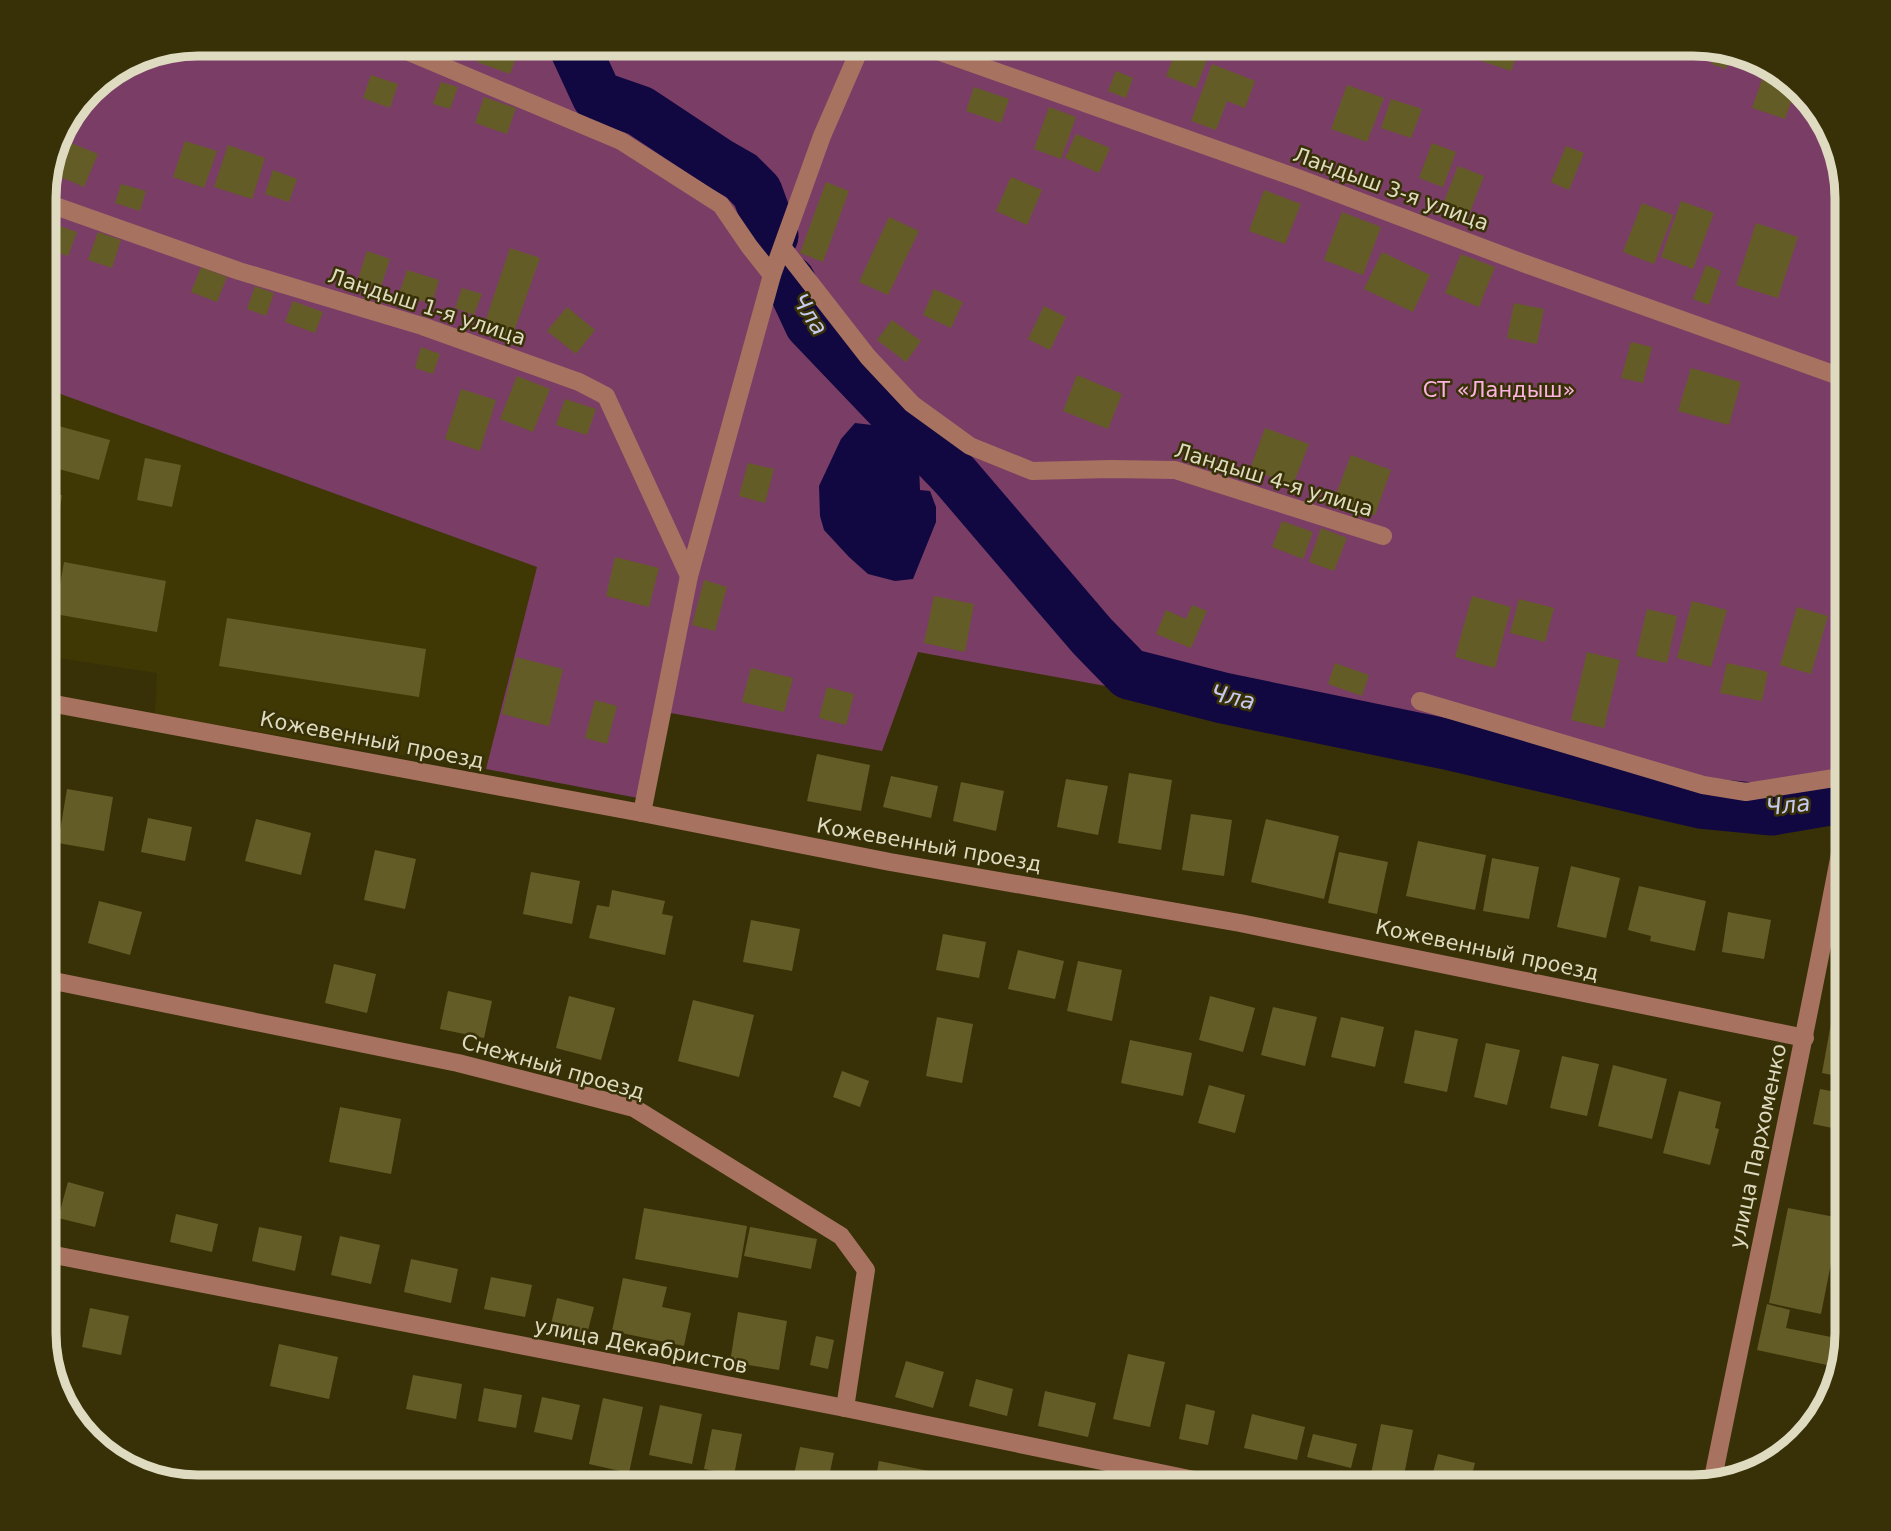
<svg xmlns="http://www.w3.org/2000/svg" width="1891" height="1531" font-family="'DejaVu Sans',sans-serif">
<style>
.built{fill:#3f3804}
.green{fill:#7a3e66}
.water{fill:#120841}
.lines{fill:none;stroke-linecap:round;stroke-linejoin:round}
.river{stroke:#120841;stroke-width:51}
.building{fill:#645c26}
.minor{stroke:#a77360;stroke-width:18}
.labels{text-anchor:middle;stroke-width:5;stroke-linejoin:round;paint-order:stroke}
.street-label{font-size:21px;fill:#dfdbc0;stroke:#383107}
.park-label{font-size:21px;fill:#fdb3e2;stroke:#383107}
.water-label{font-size:23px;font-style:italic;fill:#c7caf0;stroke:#383107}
.rim{fill:none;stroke:#dfdbc0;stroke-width:9}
</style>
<rect width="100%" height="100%" fill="#383107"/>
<polygon class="built" points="44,388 537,567 486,769 155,715 157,673 44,656"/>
<polygon class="green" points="198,44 1694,44 1752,55 1794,82 1832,130 1847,198 1847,738 1829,814 1490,736 1271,716 918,652 882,751 654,710 638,798 486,769 537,567 44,388 44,187 60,129 96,82 139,55"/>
<polygon class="water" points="855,423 872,425 919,466 920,490 930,491 936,507 936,522 913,579 895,581 868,574 849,557 824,530 820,516 819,486 841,439"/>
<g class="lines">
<g class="river">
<polyline points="573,44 597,96 640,111 720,164 741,176 757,192 773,236"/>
<polyline points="790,281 810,324 956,477 1092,636 1129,674 1223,698 1446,744 1700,803 1772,810 1847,797"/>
</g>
</g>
<g class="building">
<polygon points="441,44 471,44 465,59 439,50"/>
<polygon points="484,44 521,44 510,74 477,62"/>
<polygon points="1464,44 1521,44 1511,71 1461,54"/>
<polygon points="1177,48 1207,60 1196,88 1166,76"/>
<polygon points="1716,48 1732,51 1726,69 1711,64"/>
<polygon points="1212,64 1255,81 1245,108 1227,101 1216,130 1191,121"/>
<polygon points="1767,65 1797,85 1785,119 1752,108"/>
<polygon points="1116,71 1133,78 1126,98 1108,91"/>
<polygon points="371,75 398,84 390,108 363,98"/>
<polygon points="441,82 458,87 450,109 433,104"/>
<polygon points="1347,85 1384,98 1367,142 1331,129"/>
<polygon points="974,87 1009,99 1001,123 966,111"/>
<polygon points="484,97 516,108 507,134 475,123"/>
<polygon points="1391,99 1422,109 1411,138 1381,128"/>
<polygon points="1049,107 1076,117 1061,159 1034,149"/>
<polygon points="1076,134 1110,148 1099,173 1065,158"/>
<polygon points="185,141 217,151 204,188 173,177"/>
<polygon points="71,143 98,154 84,187 58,176"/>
<polygon points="1432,143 1456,152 1443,187 1419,178"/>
<polygon points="228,145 265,158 252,199 214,187"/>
<polygon points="1566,146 1584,153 1569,190 1551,182"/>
<polygon points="1458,166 1484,176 1467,220 1441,209"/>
<polygon points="273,170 297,179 289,202 265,194"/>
<polygon points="1011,177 1042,190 1027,225 996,211"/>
<polygon points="826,182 849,191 823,262 800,253"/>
<polygon points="121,184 146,191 140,211 115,203"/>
<polygon points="1264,190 1301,204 1285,244 1249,231"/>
<polygon points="1681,201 1714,213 1693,269 1661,257"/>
<polygon points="1642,203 1673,215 1654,264 1623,252"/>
<polygon points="1342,212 1381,227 1363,275 1324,260"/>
<polygon points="889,217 919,231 888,295 859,282"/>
<polygon points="51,223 77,232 68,256 44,248 44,242"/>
<polygon points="1756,223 1798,237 1778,298 1736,285"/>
<polygon points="98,232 121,240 112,268 88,260"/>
<polygon points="510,248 540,258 511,340 482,331"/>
<polygon points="367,251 390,259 380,290 357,282"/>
<polygon points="1382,252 1430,275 1413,312 1364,289"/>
<polygon points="1461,254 1495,267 1479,307 1445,293"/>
<polygon points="1706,265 1721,271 1709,305 1693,299"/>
<polygon points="201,267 227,277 217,302 191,292"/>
<polygon points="407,270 439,280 432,304 399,294"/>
<polygon points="255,286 274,293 266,316 247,309"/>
<polygon points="462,288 482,294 474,315 455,308"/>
<polygon points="934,289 963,302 951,328 923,315"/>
<polygon points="293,301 323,312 315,333 285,322"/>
<polygon points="1514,303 1544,309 1537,344 1507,338"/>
<polygon points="1044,306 1066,317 1050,350 1028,339"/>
<polygon points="567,307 595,330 576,354 547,331"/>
<polygon points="892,320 921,341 906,362 877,340"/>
<polygon points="1631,342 1652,347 1643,383 1621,378"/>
<polygon points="421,347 440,354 433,374 415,368"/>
<polygon points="1691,368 1741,382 1729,425 1678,411"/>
<polygon points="1077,375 1122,394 1108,429 1063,411"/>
<polygon points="517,376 550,389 533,432 500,419"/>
<polygon points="461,389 496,400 480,451 445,439"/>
<polygon points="565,399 596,409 587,435 556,425"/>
<polygon points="44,422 110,440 99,480 44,465"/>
<polygon points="1265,428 1309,444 1293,485 1250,469"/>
<polygon points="1351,455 1391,470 1375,515 1334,500"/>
<polygon points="145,458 181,465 172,507 137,500"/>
<polygon points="748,463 774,469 765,503 739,496"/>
<polygon points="1846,469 1847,469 1847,512 1837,509"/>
<polygon points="44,493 62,495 54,547 44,545"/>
<polygon points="1282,521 1313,532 1303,559 1272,547"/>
<polygon points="1321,528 1347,538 1334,571 1309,562"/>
<polygon points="615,557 659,568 649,607 606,596"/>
<polygon points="64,562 166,581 157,632 55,614"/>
<polygon points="704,580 727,587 715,631 692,625"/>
<polygon points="934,596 974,604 965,652 924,643"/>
<polygon points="1472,596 1511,607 1495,668 1455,657"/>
<polygon points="1519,599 1554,608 1545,642 1510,633"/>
<polygon points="1692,601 1727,610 1711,667 1677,658"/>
<polygon points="1192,605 1207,611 1191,648 1156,634 1166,610 1186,619"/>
<polygon points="1797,607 1828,616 1811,674 1780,665"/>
<polygon points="1647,609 1677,616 1667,663 1636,656"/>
<polygon points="227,618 426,649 419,697 219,666"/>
<polygon points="1587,652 1620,660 1604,728 1571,720"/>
<polygon points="516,657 563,669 549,726 502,714"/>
<polygon points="1335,663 1369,675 1362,696 1328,684"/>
<polygon points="1727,663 1768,672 1762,701 1720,693"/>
<polygon points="751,668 793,678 784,712 742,702"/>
<polygon points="827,687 854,694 846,725 819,718"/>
<polygon points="595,700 617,706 607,744 585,738"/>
<polygon points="817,754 870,765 861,811 807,801"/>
<polygon points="1129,773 1172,780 1161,850 1118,843"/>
<polygon points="891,776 938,786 931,818 883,807"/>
<polygon points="1066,779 1108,786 1098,835 1057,827"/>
<polygon points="961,782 1004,791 996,831 953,821"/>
<polygon points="67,789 113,797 104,851 58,843"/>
<polygon points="1191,814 1232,820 1224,876 1182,870"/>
<polygon points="148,818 192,827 185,861 141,852"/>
<polygon points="256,819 311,833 301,875 245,861"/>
<polygon points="1266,819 1339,836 1324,899 1251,882"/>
<polygon points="1418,841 1486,855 1475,910 1406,896"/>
<polygon points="375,850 416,859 405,909 364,900"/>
<polygon points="1339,852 1388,862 1377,914 1328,903"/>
<polygon points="1492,858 1539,867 1529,919 1483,911"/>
<polygon points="1571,866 1620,878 1606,938 1557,927"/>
<polygon points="531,872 580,881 572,924 523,914"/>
<polygon points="1639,886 1706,901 1695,951 1650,941 1651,936 1628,930"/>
<polygon points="612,890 665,901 662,914 673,916 665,955 589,938 597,905 609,907"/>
<polygon points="99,901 142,912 130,955 88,943"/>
<polygon points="1728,912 1771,920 1764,959 1722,952"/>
<polygon points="751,920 800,929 792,971 743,962"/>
<polygon points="943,934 986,942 979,978 936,970"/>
<polygon points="1846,940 1847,940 1847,1078 1822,1073"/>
<polygon points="1018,950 1064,961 1055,999 1008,989"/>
<polygon points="1078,961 1122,970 1112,1021 1067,1011"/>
<polygon points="334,964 376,974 367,1013 325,1003"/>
<polygon points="448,991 492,1001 484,1038 440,1029"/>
<polygon points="569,996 615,1008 601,1060 556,1048"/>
<polygon points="1210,996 1255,1008 1243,1052 1199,1040"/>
<polygon points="693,1000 754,1015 739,1077 678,1061"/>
<polygon points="1273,1007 1317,1017 1305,1066 1261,1055"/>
<polygon points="937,1017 973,1024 962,1083 926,1076"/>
<polygon points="1341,1017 1384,1027 1375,1067 1331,1057"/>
<polygon points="1415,1030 1458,1039 1447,1092 1404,1083"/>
<polygon points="1130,1040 1192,1053 1183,1096 1121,1083"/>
<polygon points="1486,1043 1520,1050 1507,1105 1474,1097"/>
<polygon points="1562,1056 1599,1064 1587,1116 1550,1108"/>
<polygon points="1613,1065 1667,1079 1652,1139 1598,1126"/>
<polygon points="842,1071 869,1081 860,1107 833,1097"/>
<polygon points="1209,1085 1245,1095 1235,1133 1198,1123"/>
<polygon points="1820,1089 1847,1094 1847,1131 1813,1124"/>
<polygon points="1679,1091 1721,1102 1715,1128 1719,1129 1710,1165 1663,1153"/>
<polygon points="340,1107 401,1119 391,1174 329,1162"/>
<polygon points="68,1182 104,1192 95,1227 58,1218"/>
<polygon points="644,1208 747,1226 738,1278 635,1259"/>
<polygon points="1788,1208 1840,1218 1821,1314 1769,1303"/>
<polygon points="176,1214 218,1224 212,1252 170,1242"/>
<polygon points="259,1227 302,1236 295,1271 252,1261"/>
<polygon points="750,1227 817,1239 811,1269 744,1256"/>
<polygon points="340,1236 380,1245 371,1284 331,1275"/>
<polygon points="411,1259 458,1269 451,1303 404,1292"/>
<polygon points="491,1277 532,1285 525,1317 484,1309"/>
<polygon points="623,1278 667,1287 662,1307 691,1313 684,1346 612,1331"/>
<polygon points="557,1298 594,1307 586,1338 550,1329"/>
<polygon points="44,1299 51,1300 45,1331 44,1331"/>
<polygon points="1767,1304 1790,1310 1786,1328 1846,1340 1841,1368 1757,1350"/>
<polygon points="90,1308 129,1316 121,1355 82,1347"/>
<polygon points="738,1312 787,1321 779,1370 730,1362"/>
<polygon points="816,1336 834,1340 828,1369 810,1365"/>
<polygon points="279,1344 338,1357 329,1399 270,1386"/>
<polygon points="1128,1354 1165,1362 1150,1427 1113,1419"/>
<polygon points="906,1361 944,1372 933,1408 895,1397"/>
<polygon points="413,1375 462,1384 456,1419 406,1409"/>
<polygon points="976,1379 1013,1389 1007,1416 969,1406"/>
<polygon points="484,1388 522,1395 516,1428 478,1421"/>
<polygon points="1045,1391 1096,1403 1088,1437 1038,1426"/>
<polygon points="542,1397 580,1405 572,1440 534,1432"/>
<polygon points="603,1398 643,1407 629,1473 589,1464"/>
<polygon points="1186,1404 1215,1411 1208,1445 1179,1439"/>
<polygon points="660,1405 702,1414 692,1464 649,1455"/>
<polygon points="1252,1414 1305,1427 1297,1460 1244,1448"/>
<polygon points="1381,1424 1413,1430 1403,1480 1371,1474"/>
<polygon points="712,1429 742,1434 734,1475 704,1469"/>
<polygon points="1313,1434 1357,1444 1351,1468 1307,1457"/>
<polygon points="800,1447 834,1453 827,1486 793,1479"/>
<polygon points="1438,1454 1475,1463 1469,1487 1429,1487"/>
<polygon points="879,1461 929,1471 926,1487 874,1487"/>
<polygon points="637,1471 686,1480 685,1487 634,1487"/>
<polygon points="950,1473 1006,1486 1006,1487 946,1487"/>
</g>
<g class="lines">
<g class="minor">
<polyline points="390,44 621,141 721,205 749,246 772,275"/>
<polyline points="918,44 1300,179 1523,263 1847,379"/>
<polyline points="44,202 239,271 422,326 579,382 606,396 689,576"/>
<polyline points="783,248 868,357 912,404 970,446 1032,471 1110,469 1175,470 1383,536"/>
<polyline points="1420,701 1703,785 1746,792 1847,776"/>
<polyline points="44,702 642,813 890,862 1240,923 1805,1038"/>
<polyline points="642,813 689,576 772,275 822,136 862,44"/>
<polyline points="44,979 458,1063 634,1108 841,1236 866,1270 845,1408"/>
<polyline points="44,1253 845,1408 1228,1487"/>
<path d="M1712 1483C1757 1261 1805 1040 1847 817"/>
</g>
</g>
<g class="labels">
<g class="street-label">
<text transform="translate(1391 189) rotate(20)" y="7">Ландыш 3-я улица</text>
<text transform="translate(427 307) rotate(18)" y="7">Ландыш 1-я улица</text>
<text transform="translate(1274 480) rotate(17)" y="7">Ландыш 4-я улица</text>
<text transform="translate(372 740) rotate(11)" y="7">Кожевенный проезд</text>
<text transform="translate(929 845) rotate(10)" y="7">Кожевенный проезд</text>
<text transform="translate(1487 950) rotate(12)" y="7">Кожевенный проезд</text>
<text transform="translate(553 1067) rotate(16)" y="7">Снежный проезд</text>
<text transform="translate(1758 1146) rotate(-78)" y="7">улица Пархоменко</text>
<text transform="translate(641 1346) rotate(11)" y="7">улица Декабристов</text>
</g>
<g class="park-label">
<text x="1499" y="397">СТ «Ландыш»</text>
</g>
<g class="water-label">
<text transform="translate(810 314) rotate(57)" y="8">Чла</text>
<text transform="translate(1233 697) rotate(13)" y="8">Чла</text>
<text transform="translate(1788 805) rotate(-6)" y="8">Чла</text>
</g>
</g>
<path d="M0 0H1891V1531H0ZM198 56H1693A142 142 0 0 1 1835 198V1333A142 142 0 0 1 1693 1475H198A142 142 0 0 1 56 1333V198A142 142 0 0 1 198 56Z" fill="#383107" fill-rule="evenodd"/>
<path class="rim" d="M198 56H1693A142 142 0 0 1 1835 198V1333A142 142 0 0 1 1693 1475H198A142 142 0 0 1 56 1333V198A142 142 0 0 1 198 56Z"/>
</svg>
